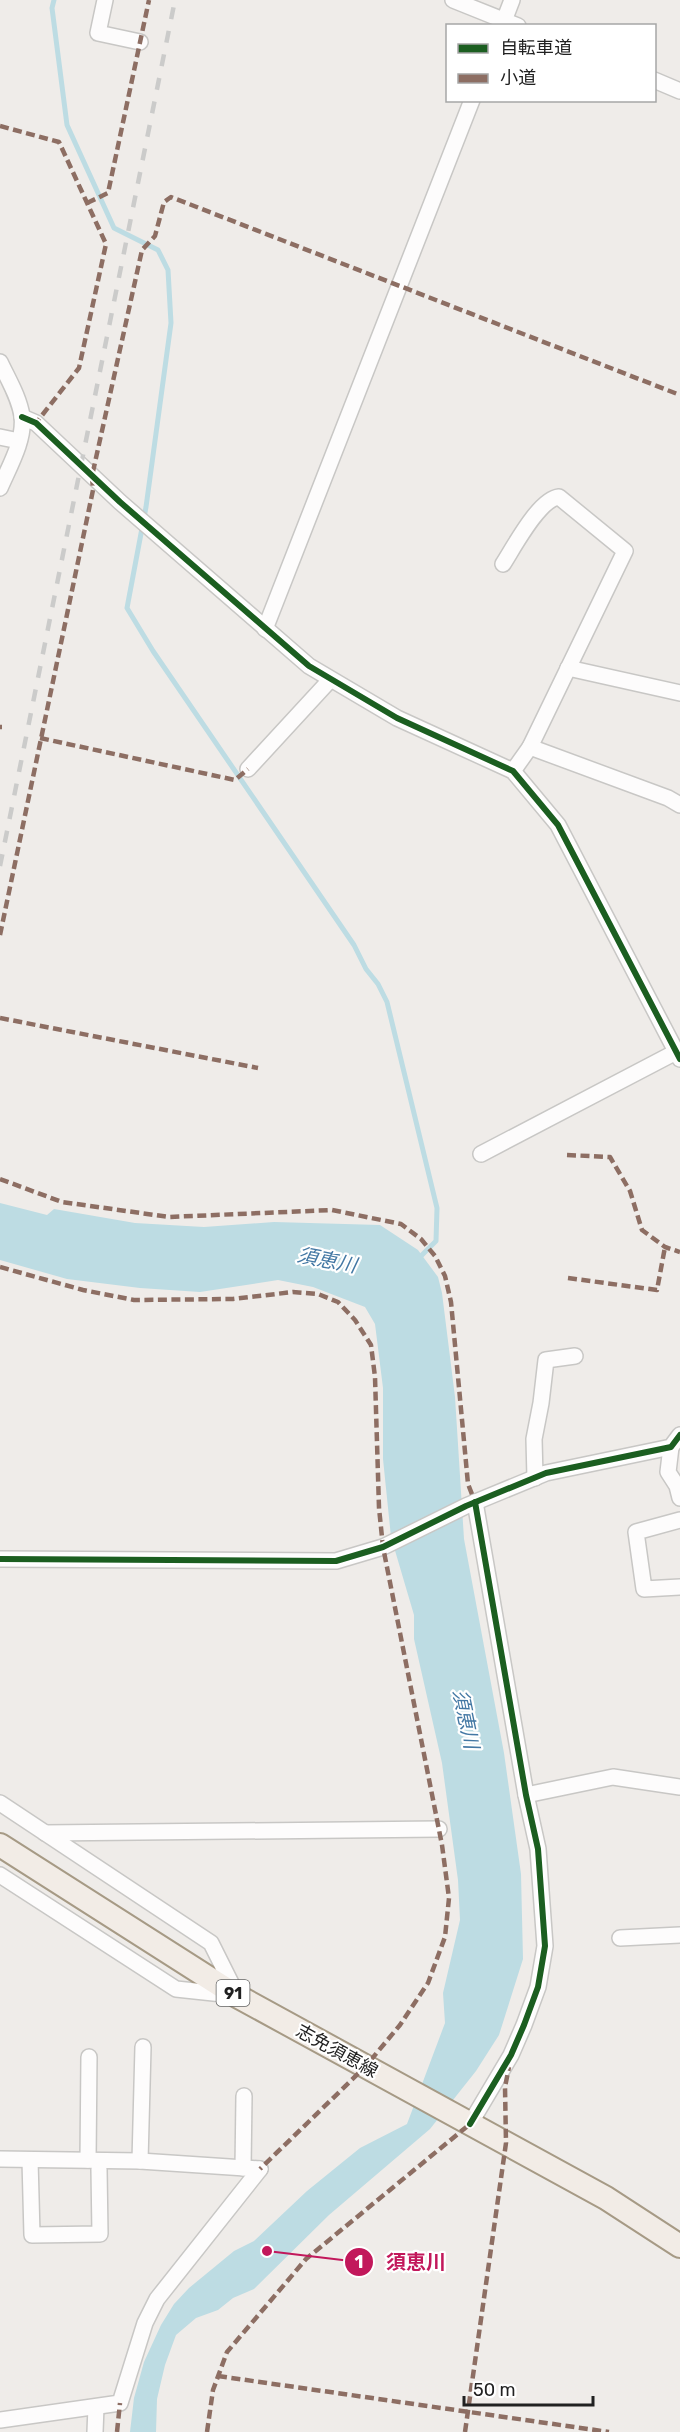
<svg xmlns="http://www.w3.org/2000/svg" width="680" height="2432" font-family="Rubik,'Noto Sans JP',sans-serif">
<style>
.water{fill:#bddce3}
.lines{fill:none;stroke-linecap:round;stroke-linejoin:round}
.stream{stroke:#bddce3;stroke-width:5}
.street-casing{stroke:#c8c7c5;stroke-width:18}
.primary-casing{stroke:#a69a85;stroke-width:26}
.street{stroke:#fdfcfc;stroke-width:15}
.primary{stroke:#f2ece6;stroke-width:22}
.rail{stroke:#cbcbca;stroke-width:4.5;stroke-dasharray:12 12;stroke-linecap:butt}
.quiet{stroke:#8d6e63;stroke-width:4.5;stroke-dasharray:9 4.5;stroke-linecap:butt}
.cycleway-casing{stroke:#fff;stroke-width:10}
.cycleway{stroke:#1b5e20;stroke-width:6}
.labels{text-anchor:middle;stroke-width:4.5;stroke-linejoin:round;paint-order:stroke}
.shield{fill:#fff;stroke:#646464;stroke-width:1.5}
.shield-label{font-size:16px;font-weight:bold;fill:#212121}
.street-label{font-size:18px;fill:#212121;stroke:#fff}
.water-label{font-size:20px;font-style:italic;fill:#4378a4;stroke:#fff}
.leader{fill:none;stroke:#c2185b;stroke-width:2}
.callout-dot{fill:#c2185b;stroke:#fff;stroke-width:2}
.mark-label{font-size:18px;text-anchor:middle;font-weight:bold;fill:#fff}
.callout-label{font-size:20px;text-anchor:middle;font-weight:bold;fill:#c2185b;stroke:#fff;stroke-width:4.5;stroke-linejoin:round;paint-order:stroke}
</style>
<rect width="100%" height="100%" fill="#efece9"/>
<polygon class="water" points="0,1203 47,1215 54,1209 135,1223 204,1227 274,1222 380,1225 418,1250 438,1277 442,1293 455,1397 464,1539 504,1753 521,1874 523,1959 499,2035 476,2071 430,2129 329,2215 254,2289 233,2298 218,2310 196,2318 176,2335 165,2365 157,2399 156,2432 130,2432 134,2398 144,2362 161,2325 174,2304 189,2288 234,2251 254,2241 307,2191 360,2148 407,2124 445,2023 443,1993 460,1920 458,1880 442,1763 414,1639 414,1615 391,1537 383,1459 383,1388 375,1324 365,1307 313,1287 278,1280 200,1292 140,1288 67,1279 0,1260"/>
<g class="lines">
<polyline class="stream" points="54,0 52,8 67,125 114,228 158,250 168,270 171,323 146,507 127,608 153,651 354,945 366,969 378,984 387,1002 437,1208 436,1241 418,1259"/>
<defs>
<g id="street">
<polyline points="105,0 98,33 140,42"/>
<polyline points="453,0 518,26"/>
<polyline points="502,26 512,0"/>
<polyline points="654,80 680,91"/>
<path d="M0 362C8 379 19 397 22 416 25 440 9 467 0 488"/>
<polyline points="22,417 36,423 120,502 309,666 397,718 513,771 558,825 680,1059"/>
<polyline points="0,437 19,441"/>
<path d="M503 564C514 547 539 499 559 497L625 551 530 747"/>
<polyline points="265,629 472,100"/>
<polyline points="568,668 680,693"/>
<polyline points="248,769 330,680"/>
<polyline points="513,771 530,747 668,798 680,805"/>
<polyline points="481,1154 676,1052"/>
<polyline points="671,1447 668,1472 677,1486 680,1498"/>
<polyline points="535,1478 534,1439 541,1403 546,1360 575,1356"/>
<polyline points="680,1520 636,1532 644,1589 680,1587"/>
<polyline points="0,1559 336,1561 383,1547 466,1506 546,1473 671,1447 680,1435"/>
<polyline points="526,1795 613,1777 680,1787"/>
<polyline points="0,1803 211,1943 236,1993"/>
<polyline points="45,1833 439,1829"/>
<polyline points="0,1875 176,1989 232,1995"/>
<polyline points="620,1938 680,1935"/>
<polyline points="470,2124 511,2055 524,2025 538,1987 545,1946 538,1849 526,1795 475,1502"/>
<polyline points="0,2159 140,2161 260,2169"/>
<polyline points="30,2160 32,2235 100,2234 99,2169"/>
<polyline points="88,2160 89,2057"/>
<polyline points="140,2161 143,2047"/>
<polyline points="243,2168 244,2096"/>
<polyline points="0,2420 120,2403 145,2323 157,2299 260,2169"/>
<polyline points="95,2432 96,2407"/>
</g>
<polyline id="primary" points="0,1845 237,1996 606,2198 680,2246"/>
</defs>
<use href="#street" class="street-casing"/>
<use href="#primary" class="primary-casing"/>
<use href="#street" class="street"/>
<use href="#primary" class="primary"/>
<polyline class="rail" points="0,866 175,0"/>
<g class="quiet">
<polyline points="0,126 59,142 106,244 79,368 36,423"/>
<polyline points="87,203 108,193 149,0"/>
<polyline points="0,727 2,727"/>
<polyline points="40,738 235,780 248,769"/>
<polyline points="0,935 93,490 92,476 142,250 155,236 164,202 171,197 680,395"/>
<polyline points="0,1018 258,1068"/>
<polyline points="567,1155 610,1157 630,1191 642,1230 665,1247 680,1252"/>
<polyline points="0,1179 62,1202 169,1217 332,1210 401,1224 421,1239 435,1256 445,1276 451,1302 468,1484 475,1502"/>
<polyline points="0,1267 83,1290 134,1300 233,1299 293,1292 318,1294 338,1302 355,1320 371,1345 375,1377 379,1508 383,1547 442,1845 449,1898 445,1937 428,1983 400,2025 365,2067 260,2169"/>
<polyline points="568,1278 657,1290 665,1247"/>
<polyline points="218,2376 609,2432"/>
<polyline points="117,2432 120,2403"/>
<polyline points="207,2432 213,2390 227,2352 306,2259 470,2124"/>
<polyline points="465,2432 506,2143 505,2087 509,2067"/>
</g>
<defs>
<g id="cycleway">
<polyline points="22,417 36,423 120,502 309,666 397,718 513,771 558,825 680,1059"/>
<polyline points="0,1559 336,1561 383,1547 466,1506 546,1473 671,1447 680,1435"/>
<polyline points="470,2124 511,2055 524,2025 538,1987 545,1946 538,1849 526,1795 475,1502"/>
</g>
</defs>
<use href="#cycleway" class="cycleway-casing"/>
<use href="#cycleway" class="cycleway"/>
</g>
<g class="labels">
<rect class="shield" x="216.5" y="1980" width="33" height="26" rx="4.5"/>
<g class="shield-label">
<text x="233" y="1999">91</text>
</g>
<g class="street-label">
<text transform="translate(337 2051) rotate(29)" y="6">志免須恵線</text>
</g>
<g class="water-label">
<text transform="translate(327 1260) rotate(11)" y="7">須恵川</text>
<text transform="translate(466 1719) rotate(78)" y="7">須恵川</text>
</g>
</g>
<path class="leader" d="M267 2251L359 2262"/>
<g class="callout-dot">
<circle cx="267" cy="2251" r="6"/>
<circle cx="359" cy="2262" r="15"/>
</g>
<g class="mark-label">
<text x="359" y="2268">1</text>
</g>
<g class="callout-label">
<text x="416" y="2269">須恵川</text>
</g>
<rect x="446" y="24" width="210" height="78" fill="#ffffff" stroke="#a6a6a6" stroke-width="1.5"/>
<rect x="458" y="44" width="30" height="9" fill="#1b5e20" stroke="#a6a6a6" stroke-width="1.5"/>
<text x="500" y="54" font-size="18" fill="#212121">自転車道</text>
<rect x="458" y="74" width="30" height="9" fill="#8d6e63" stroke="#a6a6a6" stroke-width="1.5"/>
<text x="500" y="84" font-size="18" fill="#212121">小道</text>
<path d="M464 2396v9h129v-9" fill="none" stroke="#212121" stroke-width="3"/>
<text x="473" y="2396" font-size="18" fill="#212121" stroke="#ffffff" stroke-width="4.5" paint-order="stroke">50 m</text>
</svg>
